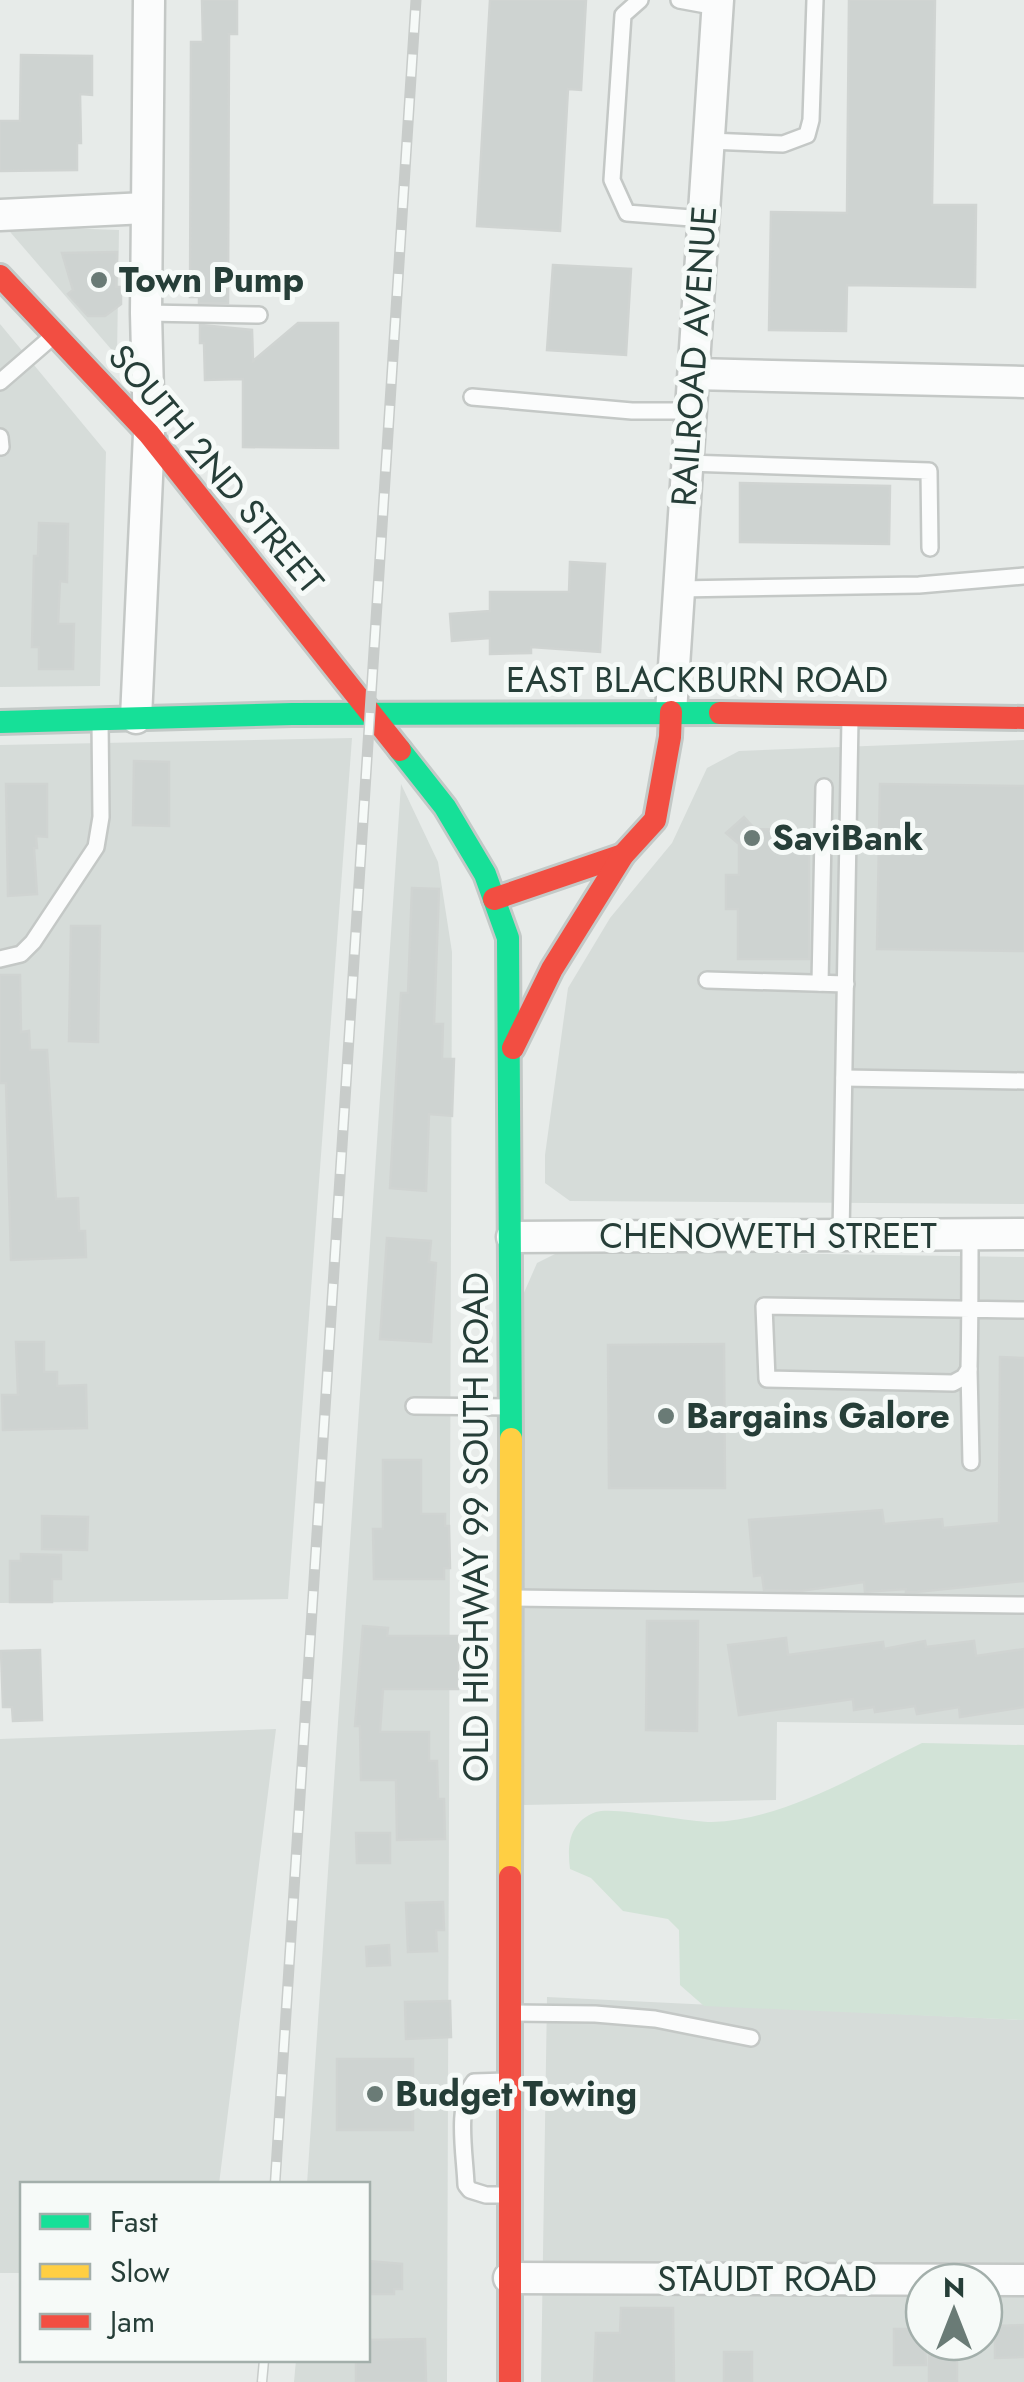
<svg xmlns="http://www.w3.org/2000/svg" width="1024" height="2382" font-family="Jost,sans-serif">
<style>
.built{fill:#d6dcd9;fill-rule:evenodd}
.green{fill:#d2e3d7}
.building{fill:#ced3d1;stroke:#d0d4d2;stroke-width:2.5}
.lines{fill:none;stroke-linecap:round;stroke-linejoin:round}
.lane-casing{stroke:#c4c8c6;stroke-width:20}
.street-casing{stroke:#c4c8c6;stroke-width:35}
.fast-casing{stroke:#c3c9c7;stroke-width:28}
.slow-casing{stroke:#c3c9c7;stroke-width:28}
.jam-casing{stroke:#c3c9c7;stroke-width:28}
.lane{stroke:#fbfcfc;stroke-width:15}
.street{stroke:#fbfcfc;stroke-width:30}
.fast{stroke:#16e098;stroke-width:22}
.slow{stroke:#ffcf43;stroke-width:22}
.jam{stroke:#f24e42;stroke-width:22}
.rail-casing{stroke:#c8ccca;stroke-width:11}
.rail{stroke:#f6faf8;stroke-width:8;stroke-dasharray:22;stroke-linecap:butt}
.poi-dot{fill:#6a7b76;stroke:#f6faf8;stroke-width:4}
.labels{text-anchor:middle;stroke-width:10;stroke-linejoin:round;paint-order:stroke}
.poi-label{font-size:35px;font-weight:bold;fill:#263e38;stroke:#f6faf8;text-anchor:start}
.street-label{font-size:35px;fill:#263e38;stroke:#f6faf8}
</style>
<rect width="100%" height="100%" fill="#e7ebe9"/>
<g class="built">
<polygon points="5,226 119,230 117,356"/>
<polygon points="0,324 106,452 100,686 0,687"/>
<polygon points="352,738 288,1599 0,1603 0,745"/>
<polygon points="1024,740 1024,1204 570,1201 545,1183 545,1155 568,988 610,918 672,843 707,768 739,751"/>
<polygon points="401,784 438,862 452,952 447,2382 294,2382 296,2360 368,2360 368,2184 307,2184"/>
<polygon points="563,1250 1024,1257 1024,1725 777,1722 776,1800 523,1805 523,1295 537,1263"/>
<polygon points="276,1729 219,2184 22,2184 22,2273 0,2273 0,1739"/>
<path d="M547 1997 1024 2020V2382H541ZM924 2282H984V2342H924Z"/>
</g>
<path class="green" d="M922 1743 1024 1745V2020L704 2006 680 1985 679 1930 668 1919 623 1911 591 1878 570 1869C567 1845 569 1822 596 1812 613 1806 687 1822 712 1822 784 1820 858 1774 922 1743Z"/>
<g class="building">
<polygon points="202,0 237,0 237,34 229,34 228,303 199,303 199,297 190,297 191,42 203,42"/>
<polygon points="490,0 586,0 581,90 568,89 560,231 477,226"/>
<polygon points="849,0 935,0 932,205 976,205 975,287 847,285 846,331 769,330 771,212 847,213"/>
<polygon points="21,55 92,56 92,95 80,94 81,143 77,143 77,170 0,171 0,121 20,121"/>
<polygon points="117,252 116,287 121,287 121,304 105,316 88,316 68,294 73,290 62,253"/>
<polygon points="553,265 631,269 626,355 547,350"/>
<polygon points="298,323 338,323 338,448 243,447 243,379 205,380 204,343 200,343 200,325 252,330 253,361"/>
<polygon points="740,483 890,486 889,544 740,542"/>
<polygon points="39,523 68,524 67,582 60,581 58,624 74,624 73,669 39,669 39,647 32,647 34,556 38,556"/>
<polygon points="570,562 605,564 600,652 531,647 531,653 490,654 490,638 452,641 450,614 490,611 490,592 569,592"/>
<polygon points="134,761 169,762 169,826 133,825"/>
<polygon points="6,784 47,784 47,837 36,836 37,848 34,848 37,894 8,896"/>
<polygon points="880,784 1024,786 1024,951 877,949"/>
<polygon points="744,817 755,829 809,830 809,959 738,959 738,909 726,909 726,875 739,875 739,844 726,833"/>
<polygon points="412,888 439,889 434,1024 443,1024 442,1059 454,1059 452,1116 429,1114 426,1191 390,1188 401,993 408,993"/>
<polygon points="71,926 100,926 98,1042 69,1041"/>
<polygon points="0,975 20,975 21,1032 29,1031 30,1050 47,1050 56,1199 78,1198 79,1231 85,1231 86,1257 11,1260 6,1083 0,1083"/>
<polygon points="387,1238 431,1241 429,1262 436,1263 431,1342 380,1339"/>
<polygon points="16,1342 44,1342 44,1372 57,1372 57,1386 86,1385 87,1428 3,1430 2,1395 18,1395"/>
<polygon points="724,1344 725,1488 609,1488 608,1345"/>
<polygon points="1000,1357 1024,1358 1024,1581 916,1592 906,1592 906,1589 865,1592 864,1582 800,1591 764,1590 762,1575 754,1576 749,1520 882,1510 884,1524 942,1519 943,1528 999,1523"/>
<polygon points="383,1460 421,1460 421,1514 445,1514 445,1526 449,1526 450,1568 444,1568 444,1579 374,1579 373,1529 383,1529"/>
<polygon points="42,1516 88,1517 87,1550 42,1549"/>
<polygon points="21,1554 61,1555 61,1579 52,1579 52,1602 10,1602 10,1561 21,1561"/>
<polygon points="647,1621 698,1621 697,1731 646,1730"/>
<polygon points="363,1626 388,1628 387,1636 458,1636 458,1689 383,1689 380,1732 429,1732 429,1761 437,1761 438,1799 444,1799 445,1839 397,1840 396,1780 361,1780 360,1726 355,1726"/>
<polygon points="786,1638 788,1655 883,1642 884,1649 925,1641 926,1647 974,1641 976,1656 1024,1649 1024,1707 960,1717 959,1707 917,1714 915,1706 875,1712 874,1707 854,1710 853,1699 739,1715 728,1645"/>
<polygon points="40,1650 42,1720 13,1721 12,1707 3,1707 1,1651"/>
<polygon points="356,1833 390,1833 390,1863 357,1863"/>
<polygon points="443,1902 444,1930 436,1930 437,1951 408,1952 406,1903"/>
<polygon points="389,1945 390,1965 367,1966 366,1947"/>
<polygon points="450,2001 451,2037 406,2039 405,2002"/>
<rect x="337" y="2059" width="76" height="71"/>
<polygon points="368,2261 402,2264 402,2289 394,2289 394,2294 368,2294"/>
<polygon points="621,2308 673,2308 674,2382 594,2382 596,2333 620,2333"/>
<polygon points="1024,2325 1024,2357 995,2358 995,2326"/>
<polygon points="894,2329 924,2329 926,2365 894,2365"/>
<polygon points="425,2339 426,2382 356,2382 356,2360 368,2360 368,2340"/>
<rect x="724" y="2352" width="28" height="30"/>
<polygon points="929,2355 957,2355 957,2381 929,2382"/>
</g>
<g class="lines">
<defs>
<g id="lane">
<polyline points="640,0 623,15 612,180 627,213 704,219"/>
<polyline points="679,0 717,7"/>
<polyline points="709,141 783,144 807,135 811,120 815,0"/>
<polyline points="146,313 259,315"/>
<polyline points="0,382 52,337"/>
<polyline points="472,397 632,411 691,411"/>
<polyline points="0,437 1,447"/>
<polyline points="687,463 929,471 930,548"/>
<polyline points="678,589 919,585 1024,576"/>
<polyline points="0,959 21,954 33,942 96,847 101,817 100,720"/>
<polyline points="707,980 846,984"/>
<polyline points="820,983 824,787"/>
<polyline points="844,1078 1024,1081"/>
<polyline points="841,1235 850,719"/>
<path d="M970 1235C970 1279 970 1324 969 1369L964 1377 953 1383 767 1379 764 1306 1024 1310"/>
<polyline points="969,1369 971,1462"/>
<polyline points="414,1406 510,1407"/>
<polyline points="514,1598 1024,1605"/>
<polyline points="514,2013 595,2014 655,2019 751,2038"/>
<path d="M506 2081 474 2082C455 2107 465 2154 466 2185L470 2190 486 2195H507"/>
</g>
<g id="street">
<polyline points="0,215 146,208"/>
<polyline points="694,374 1024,382"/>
<polyline points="671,712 718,0"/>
<polyline points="136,718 149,434 146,313 149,0"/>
<polyline points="512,1237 1024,1234"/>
<polyline points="509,2278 1024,2280"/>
</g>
<g id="fast">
<polyline points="0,722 292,714 720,713"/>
<polyline points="400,750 445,807 485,874 508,938 511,1439"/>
</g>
<polyline id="slow" points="510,1877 511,1439"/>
<g id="jam">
<polyline points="0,276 149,434 400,750"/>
<polyline points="720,713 1024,718"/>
<polyline points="494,899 623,855"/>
<polyline points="513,1048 552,969 623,855 655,820 670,737 671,712"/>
<polyline points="510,2382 510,1877"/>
</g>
</defs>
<use href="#lane" class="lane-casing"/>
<use href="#street" class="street-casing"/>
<use href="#fast" class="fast-casing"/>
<use href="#slow" class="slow-casing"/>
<use href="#jam" class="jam-casing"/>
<use href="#lane" class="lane"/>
<use href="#street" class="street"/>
<use href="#fast" class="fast"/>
<use href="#slow" class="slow"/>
<use href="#jam" class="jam"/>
<defs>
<g id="rail">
<polyline points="275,2184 416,0"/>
<polyline points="262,2382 264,2360"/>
</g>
</defs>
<use href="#rail" class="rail-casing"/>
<use href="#rail" class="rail"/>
</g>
<g class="poi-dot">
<circle cx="99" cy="280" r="10"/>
<circle cx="752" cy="838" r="10"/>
<circle cx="666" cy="1416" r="10"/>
<circle cx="375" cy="2094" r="10"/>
</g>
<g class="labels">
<g class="poi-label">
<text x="119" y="292">Town Pump</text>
<text x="772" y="850">SaviBank</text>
<text x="686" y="1428">Bargains Galore</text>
<text x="395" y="2106">Budget Towing</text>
</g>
<g class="street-label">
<text transform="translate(694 356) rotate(-86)" y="12">RAILROAD AVENUE</text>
<text transform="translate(216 469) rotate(50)" y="12">SOUTH 2ND STREET</text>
<text x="697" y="692">EAST BLACKBURN ROAD</text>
<text x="768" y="1248">CHENOWETH STREET</text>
<text transform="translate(476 1527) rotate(-90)" y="12">OLD HIGHWAY 99 SOUTH ROAD</text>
<text x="767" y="2291">STAUDT ROAD</text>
</g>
</g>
<rect x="20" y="2182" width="350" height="180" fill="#f6faf8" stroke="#a3afab" stroke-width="2.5"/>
<rect x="40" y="2214" width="50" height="15" fill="#16e098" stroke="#a3afab" stroke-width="2.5"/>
<text x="110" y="2232" font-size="30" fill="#263e38">Fast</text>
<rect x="40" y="2264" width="50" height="15" fill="#ffcf43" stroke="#a3afab" stroke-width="2.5"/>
<text x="110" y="2282" font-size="30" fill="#263e38">Slow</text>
<rect x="40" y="2314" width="50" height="15" fill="#f24e42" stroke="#a3afab" stroke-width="2.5"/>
<text x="110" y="2332" font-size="30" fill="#263e38">Jam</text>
<g transform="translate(954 2312)"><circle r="48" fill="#f6faf8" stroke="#a3afab" stroke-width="2.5"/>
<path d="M0-8L18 38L0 25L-18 38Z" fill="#6a7b76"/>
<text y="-15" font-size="28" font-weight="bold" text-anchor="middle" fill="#263e38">N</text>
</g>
</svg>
